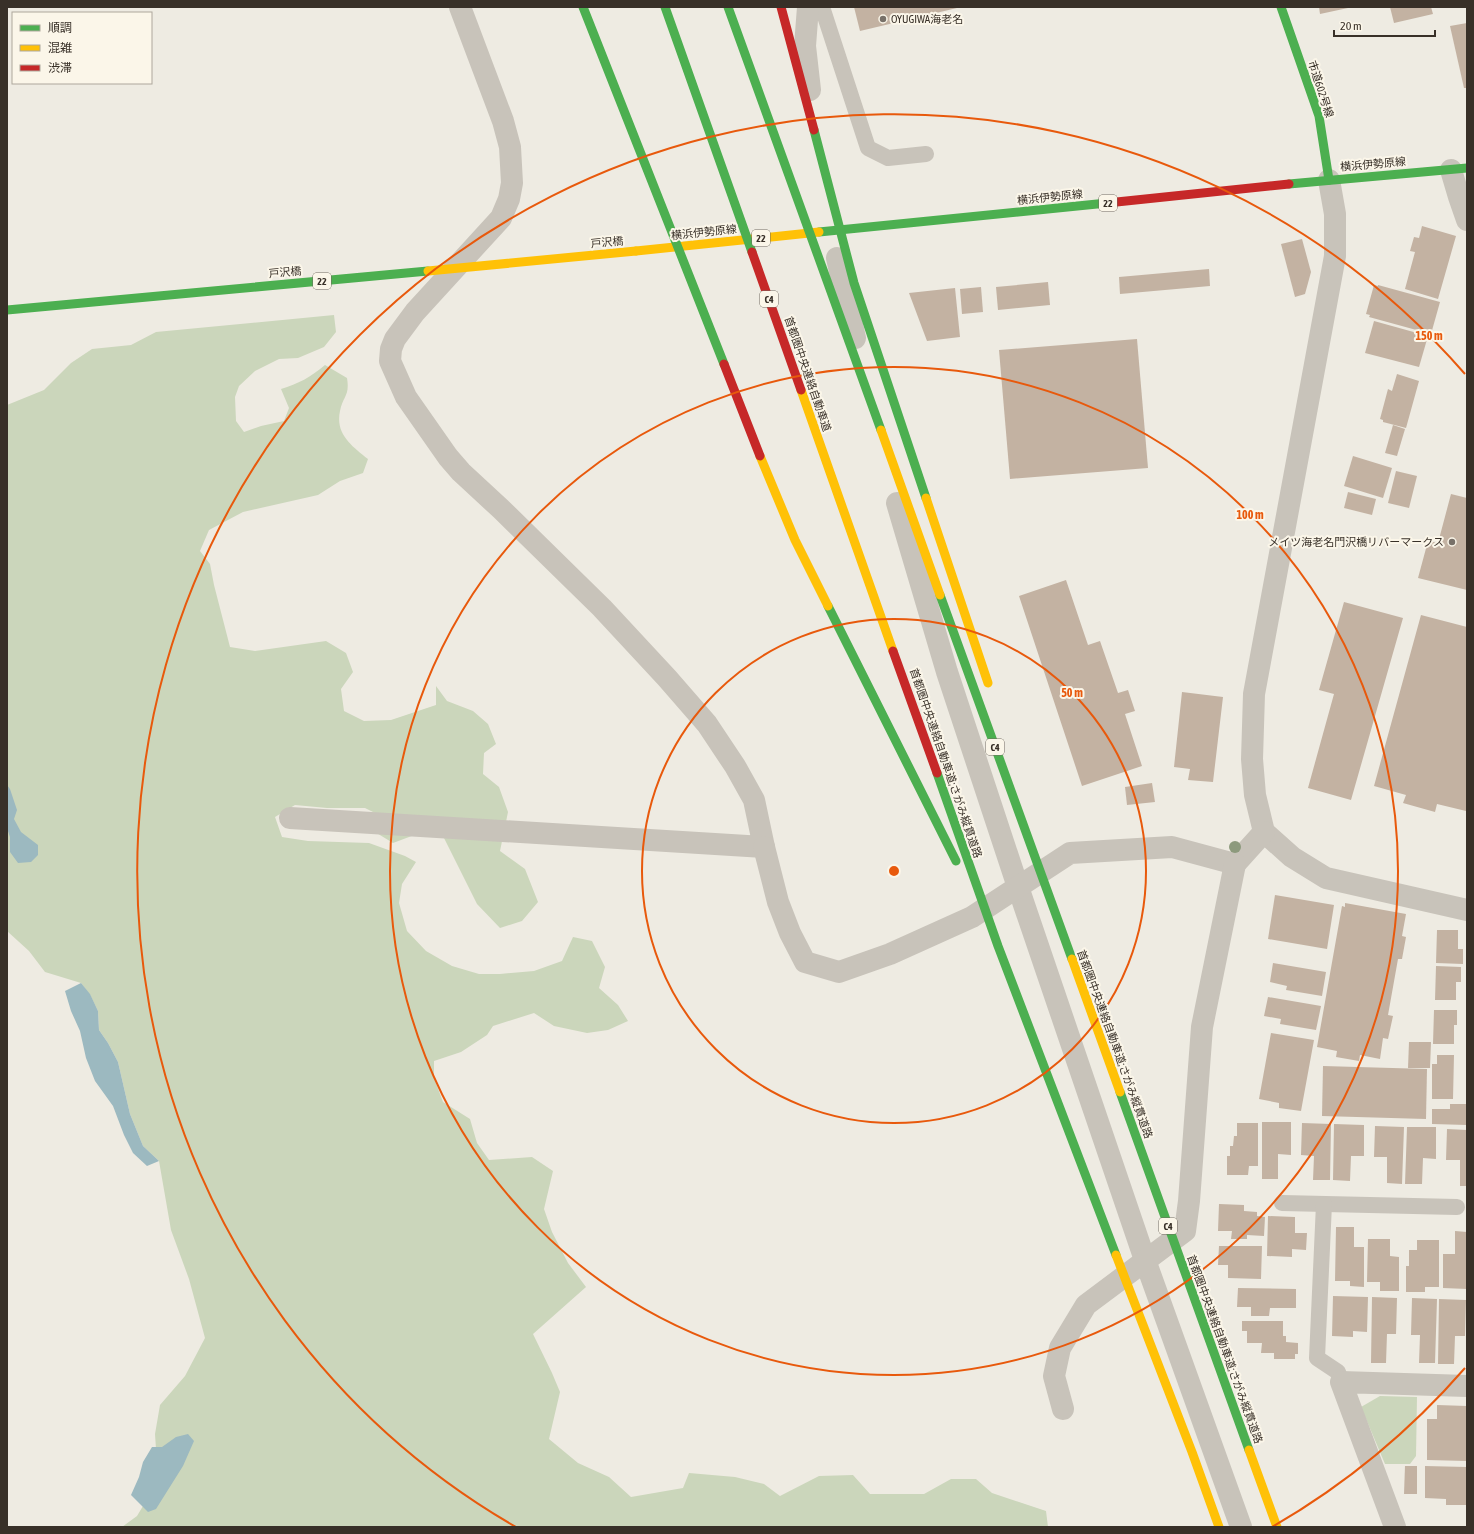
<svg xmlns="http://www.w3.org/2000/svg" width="1474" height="1534" font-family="'Asap Condensed','Noto Sans JP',sans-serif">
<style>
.green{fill:#cbd6bb}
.water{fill:#9cb9c0}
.building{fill:#c3b2a2}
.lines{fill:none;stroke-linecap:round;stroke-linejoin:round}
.lane{stroke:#c8c3ba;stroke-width:16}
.street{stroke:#c8c3ba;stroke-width:22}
.fast{stroke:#4caf50;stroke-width:9}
.slow{stroke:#ffc107;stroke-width:9}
.jam{stroke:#c62828;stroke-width:9}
.fast-bridge{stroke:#4caf50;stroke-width:9}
.slow-bridge{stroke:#ffc107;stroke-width:9}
.jam-bridge{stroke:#c62828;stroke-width:9}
.tree{fill:#8d9a7d}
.ring{fill:none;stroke:#e8590c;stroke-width:2}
.poi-dot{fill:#787169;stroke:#fbf6e9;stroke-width:1.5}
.labels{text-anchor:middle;stroke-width:4;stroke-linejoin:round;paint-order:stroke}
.shield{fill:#fbf6e9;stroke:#726b62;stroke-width:1}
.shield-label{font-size:10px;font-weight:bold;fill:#383028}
.poi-label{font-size:11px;fill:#383028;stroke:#fbf6e9;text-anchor:start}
.street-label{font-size:11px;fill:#383028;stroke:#fbf6e9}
.centre{fill:#e8590c;stroke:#fbf6e9;stroke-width:2}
.ring-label{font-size:12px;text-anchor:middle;font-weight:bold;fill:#e8590c;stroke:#fbf6e9;stroke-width:4;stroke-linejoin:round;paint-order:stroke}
</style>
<rect width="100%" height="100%" fill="#eeebe2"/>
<g class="green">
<path d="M334 315 336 332 324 347 298 358 279 359 255 371 239 386 235 397 236 421 244 432 261 426 284 421 289 408 281 389C298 384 311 377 325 365L347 378C350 396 343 396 340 411 335 434 352 446 368 459L363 473 340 481 318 495 243 512 209 530 200 551 210 564 214 585 230 647 255 651 326 641 346 653 353 672 341 689 344 711 364 721 391 720 436 705V686L447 701 473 711 488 724 496 744 484 753 483 774 499 787 508 812 500 851 525 869 538 902 522 921 500 928 477 904 442 834 425 831 393 843 375 832 377 814 365 808H327L295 805 275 817 282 837 308 841 369 843 405 856 416 862 402 884 399 903 407 931 426 951 452 966 479 974H500L534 971 562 961 573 937 592 941 605 967 599 988 618 1005 628 1021 608 1030 587 1033 554 1026 534 1013 493 1026 487 1035 461 1052 434 1061V1078L443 1102 470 1119 477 1143 489 1160 532 1157 553 1171 544 1209 552 1232 568 1263 586 1287 533 1334 552 1373 560 1392 549 1439 578 1463 609 1477 631 1497 683 1488 689 1473 735 1477 764 1484 780 1496 819 1476 853 1475 870 1494H924L951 1479H976L992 1493 1046 1511 1048 1527H122L137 1516 152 1491 157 1464 155 1434 160 1405 185 1376 205 1338 189 1279 171 1230 159 1161 143 1146 130 1114 118 1062 108 1043 99 1030 98 1011 90 995 81 983 45 972 29 951 7 931V405L44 390 71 363 92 349 131 345 156 332Z"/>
<polygon points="1380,1396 1417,1397 1416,1456 1410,1464 1385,1464 1361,1407"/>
</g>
<g class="water">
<polygon points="7,785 10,789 17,810 14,819 21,832 38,845 38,855 31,862 18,863 10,852 10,837 7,828"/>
<polygon points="81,983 90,994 98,1011 99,1030 108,1043 118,1062 130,1114 143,1146 159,1161 147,1166 133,1153 124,1135 113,1106 95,1081 86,1058 80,1031 71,1011 65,991"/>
<polygon points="188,1434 194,1441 183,1466 156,1509 148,1512 131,1495 139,1477 143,1462 152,1447 162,1447 176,1437"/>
</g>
<g class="building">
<polygon points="854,7 957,7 957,8 860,31"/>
<polygon points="1319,7 1348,7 1348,8 1320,14"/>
<polygon points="1390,7 1431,7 1433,14 1394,23"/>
<polygon points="1467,23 1467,88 1464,88 1450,26"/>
<polygon points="1422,226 1456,236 1438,299 1405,289 1415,252 1410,251 1414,237 1419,238"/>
<polygon points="1302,239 1311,272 1305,294 1295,297 1281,244"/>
<polygon points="1209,269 1210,286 1120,294 1119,277"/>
<polygon points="1048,282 1050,305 998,310 996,287"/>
<polygon points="1374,285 1378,286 1378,285 1440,302 1431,334 1369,317 1370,315 1366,314"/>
<polygon points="981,287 983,312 962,314 960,289"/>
<polygon points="955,288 960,337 927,341 909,293"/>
<polygon points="1374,321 1428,336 1419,367 1365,353"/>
<polygon points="1137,339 1148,468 1010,479 999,350"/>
<polygon points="1397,374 1419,381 1406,428 1383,422 1383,420 1380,419 1388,389 1392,391"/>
<polygon points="1393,425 1405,429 1397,456 1385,453"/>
<polygon points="1353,456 1392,468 1383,498 1344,486"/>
<polygon points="1396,471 1417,476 1409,508 1388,503"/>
<polygon points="1348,492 1376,499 1372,515 1344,508"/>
<polygon points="1451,494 1467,498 1467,590 1418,578 1428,541 1438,543"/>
<polygon points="1066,580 1088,645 1100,641 1118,693 1128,690 1135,711 1125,714 1142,766 1082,786 1019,596"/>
<polygon points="1344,602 1403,618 1351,800 1308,788 1334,694 1319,690"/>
<polygon points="1421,615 1467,627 1466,811 1437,804 1435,812 1403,803 1406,795 1374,786"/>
<polygon points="1182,692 1223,697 1213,782 1188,780 1190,769 1174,767"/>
<polygon points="1152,783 1155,802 1127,805 1125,787"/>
<polygon points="1275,895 1334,905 1327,949 1268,939"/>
<polygon points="1345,903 1406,914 1402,936 1406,937 1402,959 1398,959 1388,1015 1393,1016 1388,1039 1383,1038 1380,1059 1360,1055 1359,1061 1336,1057 1337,1051 1317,1047 1342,906 1345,907"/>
<polygon points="1437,930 1458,930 1458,949 1463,949 1463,964 1436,963"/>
<polygon points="1273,963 1326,972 1322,996 1286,990 1287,986 1270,982"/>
<polygon points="1436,966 1461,967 1461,982 1456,982 1456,1000 1435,1000"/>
<polygon points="1268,997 1321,1006 1316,1030 1280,1024 1281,1019 1264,1016"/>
<polygon points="1434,1010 1457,1010 1457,1025 1454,1025 1454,1044 1433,1044"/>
<polygon points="1271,1033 1314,1040 1301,1111 1279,1108 1279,1103 1259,1099"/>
<polygon points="1409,1042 1431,1042 1430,1068 1408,1068"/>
<polygon points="1437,1055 1454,1055 1453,1099 1432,1099 1432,1064 1437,1064"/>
<polygon points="1323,1066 1427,1069 1426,1119 1322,1116"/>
<polygon points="1450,1104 1467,1104 1467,1125 1432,1124 1432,1109 1450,1109"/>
<polygon points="1262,1122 1291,1122 1291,1155 1278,1154 1278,1179 1262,1179"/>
<polygon points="1237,1123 1258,1123 1258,1166 1249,1166 1248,1175 1227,1175 1227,1156 1230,1156 1230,1146 1233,1146 1234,1136 1237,1136"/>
<polygon points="1302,1123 1331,1124 1330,1180 1313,1180 1314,1156 1301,1155"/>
<polygon points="1334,1124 1364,1125 1364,1156 1351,1156 1350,1181 1333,1180"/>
<polygon points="1375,1126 1404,1127 1402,1184 1387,1183 1387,1157 1374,1157"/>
<polygon points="1407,1127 1436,1127 1436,1159 1423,1158 1422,1184 1405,1184"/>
<polygon points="1447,1129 1467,1130 1467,1186 1460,1186 1460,1160 1446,1160"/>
<polygon points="1219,1204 1244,1205 1244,1211 1257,1212 1257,1216 1265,1217 1264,1236 1247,1235 1247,1239 1231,1239 1232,1231 1218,1231"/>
<polygon points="1268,1216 1295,1217 1295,1233 1307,1233 1306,1250 1292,1249 1292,1257 1267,1256"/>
<polygon points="1336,1227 1354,1227 1354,1247 1364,1247 1364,1287 1350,1286 1350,1281 1335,1281"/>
<polygon points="1455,1231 1467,1232 1467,1289 1443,1288 1443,1254 1455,1254"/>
<polygon points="1368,1239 1390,1239 1390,1256 1399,1257 1399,1291 1380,1291 1380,1282 1367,1282"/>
<polygon points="1417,1240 1439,1240 1439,1287 1425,1287 1425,1292 1406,1292 1406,1266 1409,1266 1409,1250 1417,1250"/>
<polygon points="1219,1246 1262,1246 1261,1279 1228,1278 1228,1265 1218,1265"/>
<polygon points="1238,1288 1296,1289 1296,1308 1270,1308 1269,1316 1251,1316 1251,1307 1237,1307"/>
<polygon points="1333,1296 1368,1297 1367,1332 1353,1331 1353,1337 1332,1336"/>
<polygon points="1372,1297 1397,1298 1396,1334 1387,1334 1386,1363 1371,1363"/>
<polygon points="1412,1298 1437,1299 1435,1363 1419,1363 1420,1335 1411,1335"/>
<polygon points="1439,1299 1466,1300 1465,1336 1455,1336 1454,1364 1438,1364"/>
<polygon points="1242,1321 1283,1321 1283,1336 1286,1336 1286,1342 1298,1343 1298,1354 1295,1354 1295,1359 1274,1359 1274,1353 1261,1353 1262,1343 1247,1343 1247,1331 1242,1331"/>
<polygon points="1437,1405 1467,1406 1467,1461 1427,1460 1427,1419 1437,1419"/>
<polygon points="1405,1466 1417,1466 1417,1494 1404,1494"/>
<polygon points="1425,1466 1467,1467 1467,1505 1446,1505 1446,1499 1425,1498"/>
</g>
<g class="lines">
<g class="lane">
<polyline points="822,7 868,148 888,158 926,154"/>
<polyline points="1282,1203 1457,1207"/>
<polyline points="1324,1204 1317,1358 1338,1372 1341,1382"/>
</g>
<g class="street">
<polyline points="808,7 805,46 810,90"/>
<polyline points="1451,170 1459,197 1467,220"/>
<polyline points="1329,180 1335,214 1335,256 1254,694 1252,759 1255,795 1264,832 1292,857 1326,878 1467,910"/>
<polyline points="837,258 855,338"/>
<polyline points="897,503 947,672 1018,887 1145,1260 1241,1527"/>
<polyline points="290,818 764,847 754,800 735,766 707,724 667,678 602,608 501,509 461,472 448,457 406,397 390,361 391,349 395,339 415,312 501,218 509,199 512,183 510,147 503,121 460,7"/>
<polyline points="764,847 778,902 790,933 805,962 839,972 890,954 972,917 1070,853 1172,847 1235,864 1264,832"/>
<polyline points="1063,1409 1054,1376 1060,1348 1086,1305 1185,1231 1189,1201 1202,1027 1235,864"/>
<polyline points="1395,1527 1341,1382 1467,1386"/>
</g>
<g class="fast">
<polyline points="1281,7 1319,116 1329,180"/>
<polyline points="1289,184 1467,168"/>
<polyline points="819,232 1107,203"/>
</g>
<polyline class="slow" points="636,251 819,232"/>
<polyline class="jam" points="1107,203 1289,184"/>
<g class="fast-bridge">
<polyline points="583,7 724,364"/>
<polyline points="665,7 752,252"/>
<polyline points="728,7 881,430"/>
<polyline points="814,130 854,283 926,498"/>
<polyline points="7,310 428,271"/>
<polyline points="940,595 1072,959"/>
<polyline points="828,606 956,861"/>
<polyline points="937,773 998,946 1116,1255"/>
<polyline points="1120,1092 1249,1450"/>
</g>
<g class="slow-bridge">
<polyline points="428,271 636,251"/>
<polyline points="801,390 893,651"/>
<polyline points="881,430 940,595"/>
<polyline points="760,456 795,540 828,606"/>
<polyline points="926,498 988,683"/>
<polyline points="1072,959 1120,1092"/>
<polyline points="1116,1255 1192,1452 1219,1527"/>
<polyline points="1249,1450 1277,1527"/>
</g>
<g class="jam-bridge">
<polyline points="781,7 814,130"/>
<polyline points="752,252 801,390"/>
<polyline points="724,364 760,456"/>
<polyline points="893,651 937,773"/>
</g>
</g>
<circle class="tree" cx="1235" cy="847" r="6"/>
<g class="ring">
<circle cx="894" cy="871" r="252"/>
<circle cx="894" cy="871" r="504"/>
<path d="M1465 1368A757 757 0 0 1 1272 1527M516 1527A757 757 0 1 1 1465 374"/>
</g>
<g class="poi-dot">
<circle cx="883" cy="19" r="4"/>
<circle cx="1452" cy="542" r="4"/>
</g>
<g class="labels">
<g class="shield">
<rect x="1099" y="195" width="18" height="16" rx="3"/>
<rect x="752" y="230" width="18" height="16" rx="3"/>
<rect x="313" y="273" width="18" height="16" rx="3"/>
<rect x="760" y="291" width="18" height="16" rx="3"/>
<rect x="986" y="739" width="18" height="16" rx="3"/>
<rect x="1159" y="1218" width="18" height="16" rx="3"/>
</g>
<g class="shield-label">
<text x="1108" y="207">22</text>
<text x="761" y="242">22</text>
<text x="322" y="285">22</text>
<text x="769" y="303">C4</text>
<text x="995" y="751">C4</text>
<text x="1168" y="1230">C4</text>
</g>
<g class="poi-label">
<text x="891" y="23">OYUGIWA海老名</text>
<text x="1444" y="546" text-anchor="end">メイツ海老名門沢橋リバーマークス</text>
</g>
<g class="street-label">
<text transform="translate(1321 89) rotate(72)" y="4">市道602号線</text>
<text transform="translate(1373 164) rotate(-5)" y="4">横浜伊勢原線</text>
<text transform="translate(1050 197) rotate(-6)" y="4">横浜伊勢原線</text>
<text transform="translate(704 232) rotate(-6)" y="4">横浜伊勢原線</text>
<text transform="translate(607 242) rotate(-5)" y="4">戸沢橋</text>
<text transform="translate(285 272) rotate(-5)" y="4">戸沢橋</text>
<text transform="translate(808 374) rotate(71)" y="4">首都圏中央連絡自動車道</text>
<text transform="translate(946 763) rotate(71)" y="4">首都圏中央連絡自動車道;さがみ縦貫道路</text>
<text transform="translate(1115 1044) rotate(70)" y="4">首都圏中央連絡自動車道;さがみ縦貫道路</text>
<text transform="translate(1225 1349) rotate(70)" y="4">首都圏中央連絡自動車道;さがみ縦貫道路</text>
</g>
</g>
<circle cx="894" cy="871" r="6" class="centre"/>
<g class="ring-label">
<text x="1429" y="340">150 m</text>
<text x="1250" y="519">100 m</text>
<text x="1072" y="697">50 m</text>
</g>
<rect width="1474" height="1534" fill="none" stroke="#383028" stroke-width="16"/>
<rect x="12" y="12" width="140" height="72" fill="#fbf6e9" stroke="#ada79c"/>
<rect x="20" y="25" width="20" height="6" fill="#4caf50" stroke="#ada79c"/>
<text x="48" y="32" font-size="12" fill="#383028">順調</text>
<rect x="20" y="45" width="20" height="6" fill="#ffc107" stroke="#ada79c"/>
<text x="48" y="52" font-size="12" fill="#383028">混雑</text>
<rect x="20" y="65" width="20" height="6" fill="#c62828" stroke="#ada79c"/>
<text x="48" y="72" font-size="12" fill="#383028">渋滞</text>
<path d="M1334 30v6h101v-6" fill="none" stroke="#383028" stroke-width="2"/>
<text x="1340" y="30" font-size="12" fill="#383028" stroke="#fbf6e9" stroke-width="3" paint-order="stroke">20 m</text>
</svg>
